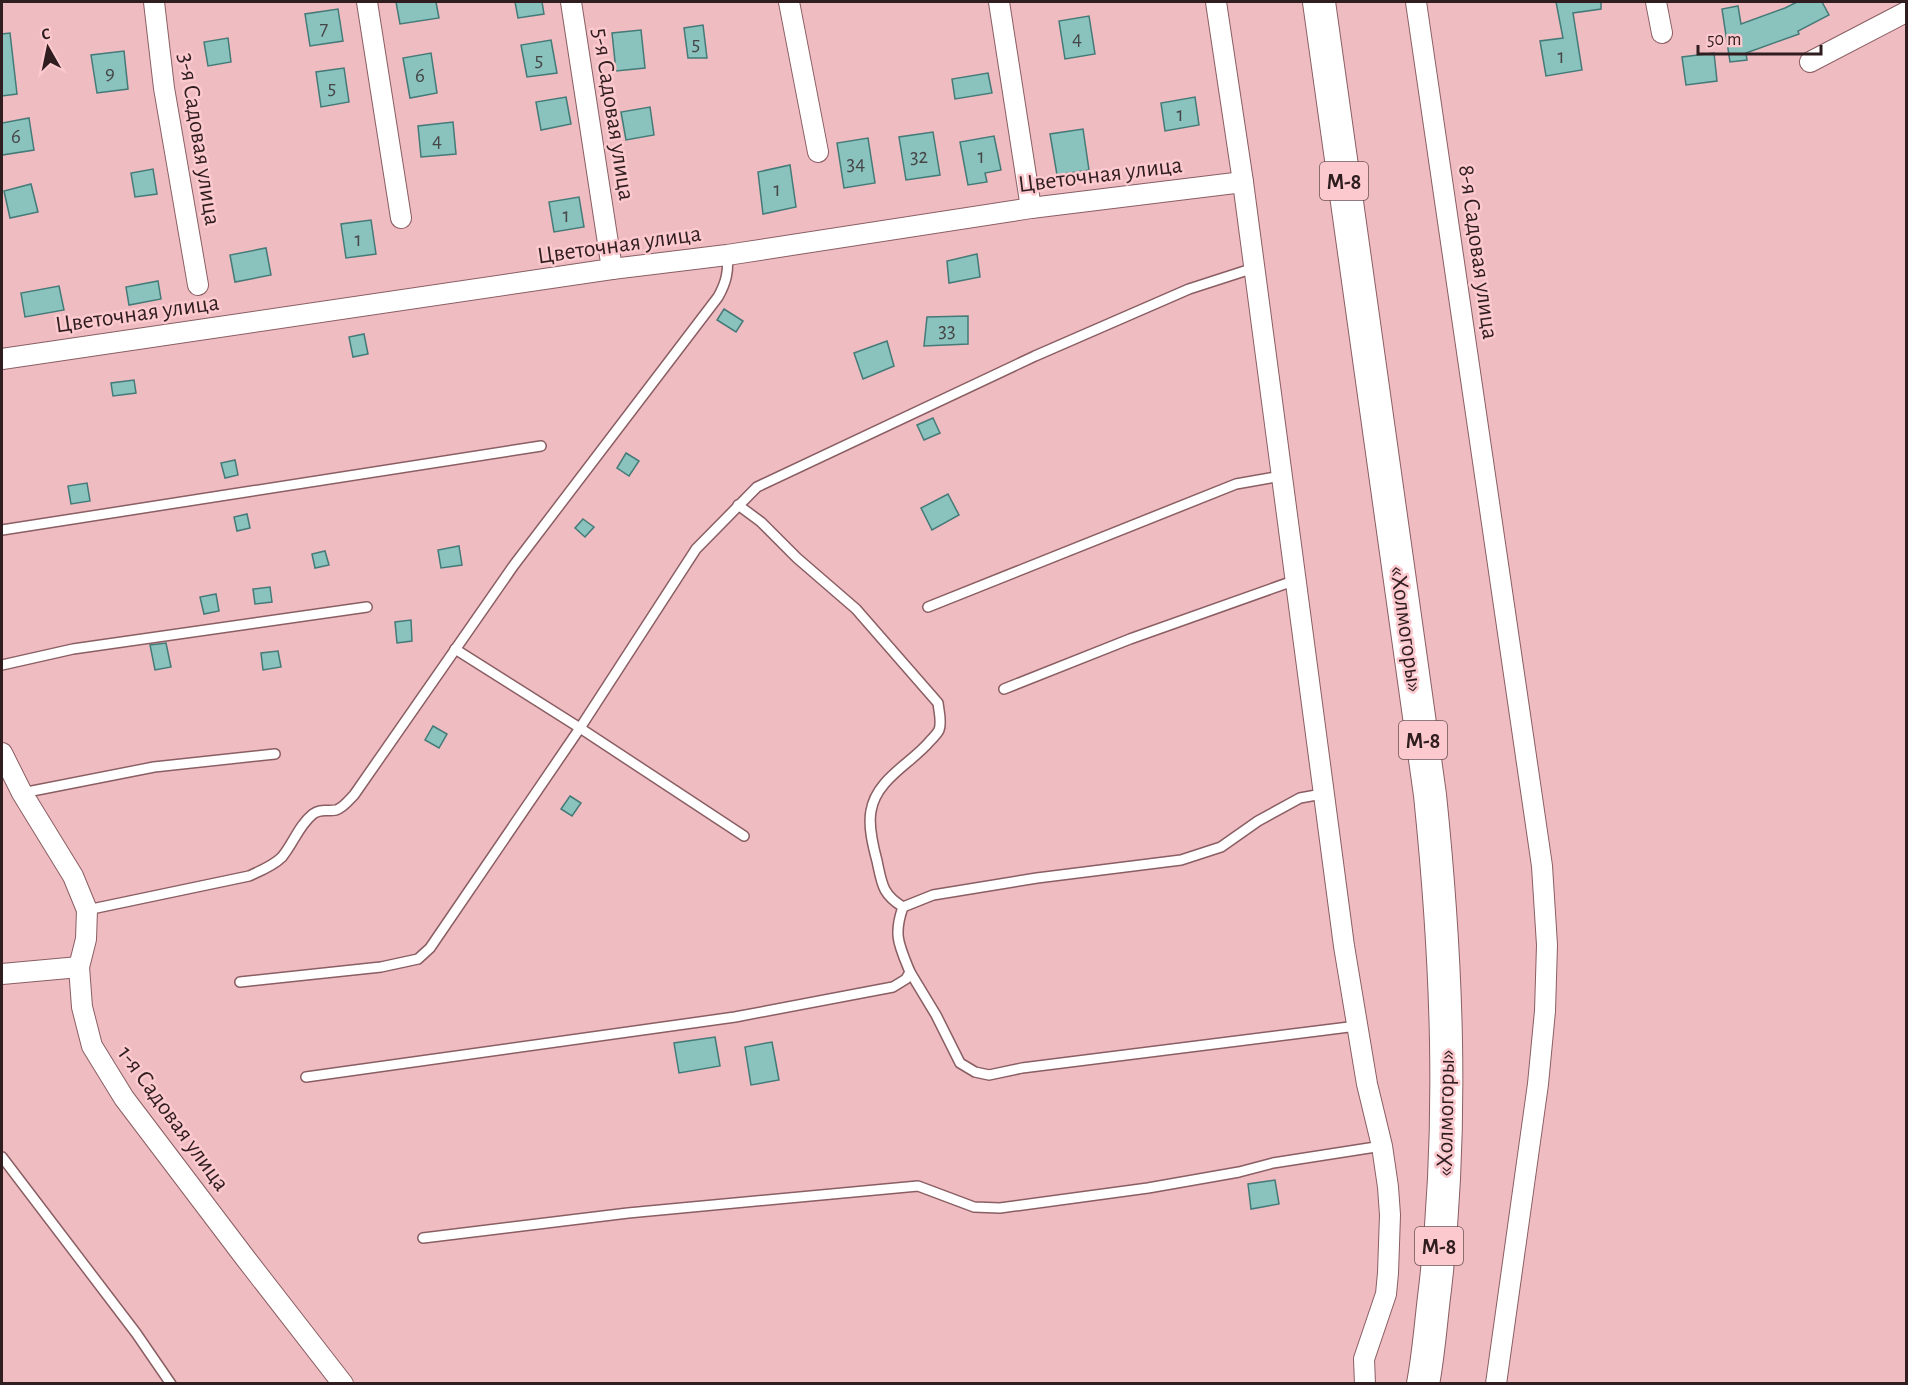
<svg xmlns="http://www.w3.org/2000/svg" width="1908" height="1385" font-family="'Alegreya Sans',sans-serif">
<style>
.building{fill:#8ac2be;stroke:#447a77;stroke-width:1.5}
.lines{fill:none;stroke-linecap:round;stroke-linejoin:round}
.service-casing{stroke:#8a5e63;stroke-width:12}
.minor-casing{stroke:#8a5e63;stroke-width:22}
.trunk-casing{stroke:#8a5e63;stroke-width:34}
.service{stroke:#fff;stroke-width:9}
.minor{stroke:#fff;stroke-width:20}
.trunk{stroke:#fff;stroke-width:32}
.labels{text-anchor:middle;stroke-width:5;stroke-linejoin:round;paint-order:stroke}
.number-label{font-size:21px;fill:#464647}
.shield{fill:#fbc9ce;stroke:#6c5154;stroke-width:1.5}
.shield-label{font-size:22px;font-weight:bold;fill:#2f1d1f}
.street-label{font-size:24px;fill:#2f1d1f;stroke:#fbc9ce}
</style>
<rect width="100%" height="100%" fill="#eebcc1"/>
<g class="building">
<polygon points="396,2 436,2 439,18 400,24"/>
<polygon points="515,2 542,2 544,14 518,18"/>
<polygon points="1556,2 1601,2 1601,9 1573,13 1582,70 1546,76 1540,41 1563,38"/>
<polygon points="1797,2 1822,2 1829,15 1798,31 1799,34 1746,53 1747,60 1730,62 1722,9 1738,6 1741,24 1785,8"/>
<polygon points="338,9 343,41 310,46 305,14"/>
<polygon points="1089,16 1095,54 1065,59 1059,21"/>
<polygon points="703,25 707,58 688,58 684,28"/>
<polygon points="641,30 645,68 616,71 612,33"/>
<polygon points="10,33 17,94 2,96 2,34"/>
<polygon points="228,38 231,62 208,66 204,42"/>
<polygon points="551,40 557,73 527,77 521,45"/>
<polygon points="124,51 128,89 97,93 91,55"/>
<polygon points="431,53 437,93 410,98 403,58"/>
<polygon points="1714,53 1717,81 1686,85 1682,57"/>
<polygon points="344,68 349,102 321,107 316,72"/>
<polygon points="988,73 992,93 955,99 952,79"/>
<polygon points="566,97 571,124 541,130 536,102"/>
<polygon points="1195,97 1199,125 1165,131 1161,103"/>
<polygon points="650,107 654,135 626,140 621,112"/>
<polygon points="29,118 34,150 2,155 2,123"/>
<polygon points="453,122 456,154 421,157 418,126"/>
<polygon points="1083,129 1089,170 1057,175 1050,134"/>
<polygon points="933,132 940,175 906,180 899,137"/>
<polygon points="994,136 1001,170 985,173 987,182 968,185 960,142"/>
<polygon points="868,138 875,183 844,188 837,143"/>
<polygon points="790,165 796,207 763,214 758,172"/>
<polygon points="153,169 157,194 135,197 131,173"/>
<polygon points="31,184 38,212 10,218 4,191"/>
<polygon points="579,197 584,227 554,232 549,202"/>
<polygon points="371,220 376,254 346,258 341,224"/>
<polygon points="266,248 271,275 235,282 230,255"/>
<polygon points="977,254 980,277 949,283 947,261"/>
<polygon points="158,281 161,299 129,305 126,287"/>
<polygon points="59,286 64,310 25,317 21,293"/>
<polygon points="724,309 743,321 736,332 717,320"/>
<polygon points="968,316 968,344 924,346 927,317"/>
<polygon points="364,334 368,354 353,357 349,337"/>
<polygon points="887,341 894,366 863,379 854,353"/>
<polygon points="134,380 136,393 113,396 111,383"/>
<polygon points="933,418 940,433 924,440 917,425"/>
<polygon points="626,453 639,461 629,476 617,468"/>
<polygon points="235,460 238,475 225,478 221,463"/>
<polygon points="87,483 90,501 71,504 68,486"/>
<polygon points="948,494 959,515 932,530 921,508"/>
<polygon points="247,514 250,528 237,531 234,517"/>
<polygon points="583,519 594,527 585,537 575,528"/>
<polygon points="459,546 462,565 441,568 438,550"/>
<polygon points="325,551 329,565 315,568 312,554"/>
<polygon points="270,587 272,602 255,604 253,589"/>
<polygon points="216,594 219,611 204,614 200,597"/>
<polygon points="411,620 412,641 397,643 395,622"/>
<polygon points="166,643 171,667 155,670 150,645"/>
<polygon points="278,651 281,667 263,670 261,653"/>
<polygon points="433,726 447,734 439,748 425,740"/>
<polygon points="570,796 581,803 572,816 561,809"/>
<polygon points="715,1037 720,1066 679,1073 674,1043"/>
<polygon points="772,1042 779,1080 751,1085 745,1047"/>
<polygon points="1275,1180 1279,1204 1251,1209 1248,1184"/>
</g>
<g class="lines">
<defs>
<g id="service">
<path d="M738 505 761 522 797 558 856 609 938 703C939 712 942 722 939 730 937 734 933 738 930 741 912 763 876 779 871 811 868 826 873 846 877 861 882 884 882 894 903 907"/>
<polyline points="2,530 541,446"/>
<polyline points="928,607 1236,484 1281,476"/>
<polyline points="455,649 580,728 744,836"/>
<polyline points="2,665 73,649 367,607"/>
<polyline points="1004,689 1130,639 1296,580"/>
<polyline points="22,793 154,767 275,754"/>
<path d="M87 910 249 876C260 871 273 866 282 857 293 844 299 825 313 814 321 808 327 812 336 810 343 808 349 800 354 795L514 565 718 297C726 283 729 271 727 255"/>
<polyline points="910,972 936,1015 960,1063 975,1072 989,1075 1022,1068 1357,1026"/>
<polyline points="240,982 381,967 418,959 430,948 580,728 696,549 757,487 1035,356 1189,289 1254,268"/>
<path d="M306 1077 735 1017 893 987 906 979 910 972C899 945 893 935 903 907L933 895 1037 878 1181 860 1221 847 1258 821 1289 804 1300 798 1322 794"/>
<polyline points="2,1157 136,1333 171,1384"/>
<polyline points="423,1238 628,1213 918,1186 974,1207 1000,1208 1148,1188 1239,1172 1273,1163 1382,1146"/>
</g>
<g id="minor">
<polyline points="154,2 164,88 198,285"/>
<polyline points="367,2 401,218"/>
<polyline points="571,2 612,269"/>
<polyline points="789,2 818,152"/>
<polyline points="999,2 1031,208"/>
<polyline points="1216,2 1243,182 1344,946 1367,1084 1382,1146 1388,1187 1390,1215 1388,1273 1386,1294 1364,1359 1365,1384"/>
<polyline points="1416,2 1542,866 1547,945 1545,1011 1538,1084 1496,1384"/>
<polyline points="1656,2 1662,33"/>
<polyline points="1810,62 1906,12"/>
<polyline points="2,359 612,269 727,255 1031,208 1243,182"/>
<polyline points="2,753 22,793 73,876 87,910 86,939 79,967 82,1007 92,1046 124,1098 246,1259 343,1384"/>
<polyline points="2,974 79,967"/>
</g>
<path id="trunk" d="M1319 2 1430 795C1447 960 1454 1124 1435 1289 1431 1320 1429 1352 1423 1384"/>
</defs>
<use href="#service" class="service-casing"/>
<use href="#minor" class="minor-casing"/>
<use href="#trunk" class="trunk-casing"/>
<use href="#service" class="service"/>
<use href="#minor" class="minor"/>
<use href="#trunk" class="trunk"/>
</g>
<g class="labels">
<g class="number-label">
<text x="324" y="35">7</text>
<text x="1077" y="45">4</text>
<text x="696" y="50">5</text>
<text x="1561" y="63">1</text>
<text x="539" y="66">5</text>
<text x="110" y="79">9</text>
<text x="420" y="82">6</text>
<text x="332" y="94">5</text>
<text x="1180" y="121">1</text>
<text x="16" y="143">6</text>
<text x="437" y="147">4</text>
<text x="919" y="163">32</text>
<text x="981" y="163">1</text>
<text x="856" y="170">34</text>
<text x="777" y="196">1</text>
<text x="566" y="222">1</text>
<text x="358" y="246">1</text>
<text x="947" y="337">33</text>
</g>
<g class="shield">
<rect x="1320" y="162" width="48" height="38" rx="4.5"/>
<rect x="1399" y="721" width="48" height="38" rx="4.5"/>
<rect x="1415" y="1227" width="48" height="38" rx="4.5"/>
</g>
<g class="shield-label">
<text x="1344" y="189">М-8</text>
<text x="1423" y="748">М-8</text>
<text x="1439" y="1254">М-8</text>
</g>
<g class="street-label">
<text transform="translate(614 114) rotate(81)" y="8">5-я Садовая улица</text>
<text transform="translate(200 139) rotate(81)" y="8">3-я Садовая улица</text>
<text transform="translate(1100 174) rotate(-7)" y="8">Цветочная улица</text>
<text transform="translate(619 244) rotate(-8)" y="8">Цветочная улица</text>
<text transform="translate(1479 252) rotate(82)" y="8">8-я Садовая улица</text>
<text transform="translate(137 313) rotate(-8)" y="8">Цветочная улица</text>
<text transform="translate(1407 629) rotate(82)" y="8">«Холмогоры»</text>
<text transform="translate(1445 1113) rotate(-89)" y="8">«Холмогоры»</text>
<text transform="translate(174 1118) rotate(54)" y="8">1-я Садовая улица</text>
</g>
</g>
<rect width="1908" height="1385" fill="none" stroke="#2f1d1f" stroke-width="6"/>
<g transform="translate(48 48) rotate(351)" stroke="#fbc9ce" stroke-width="4.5" paint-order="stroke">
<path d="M0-4.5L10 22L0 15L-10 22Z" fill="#2f1d1f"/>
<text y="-9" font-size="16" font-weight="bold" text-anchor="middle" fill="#2f1d1f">С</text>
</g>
<path d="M1698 45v9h123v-9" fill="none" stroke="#2f1d1f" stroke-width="3"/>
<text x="1707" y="45" font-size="18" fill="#2f1d1f" stroke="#fbc9ce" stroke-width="4.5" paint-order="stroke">50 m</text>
</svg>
